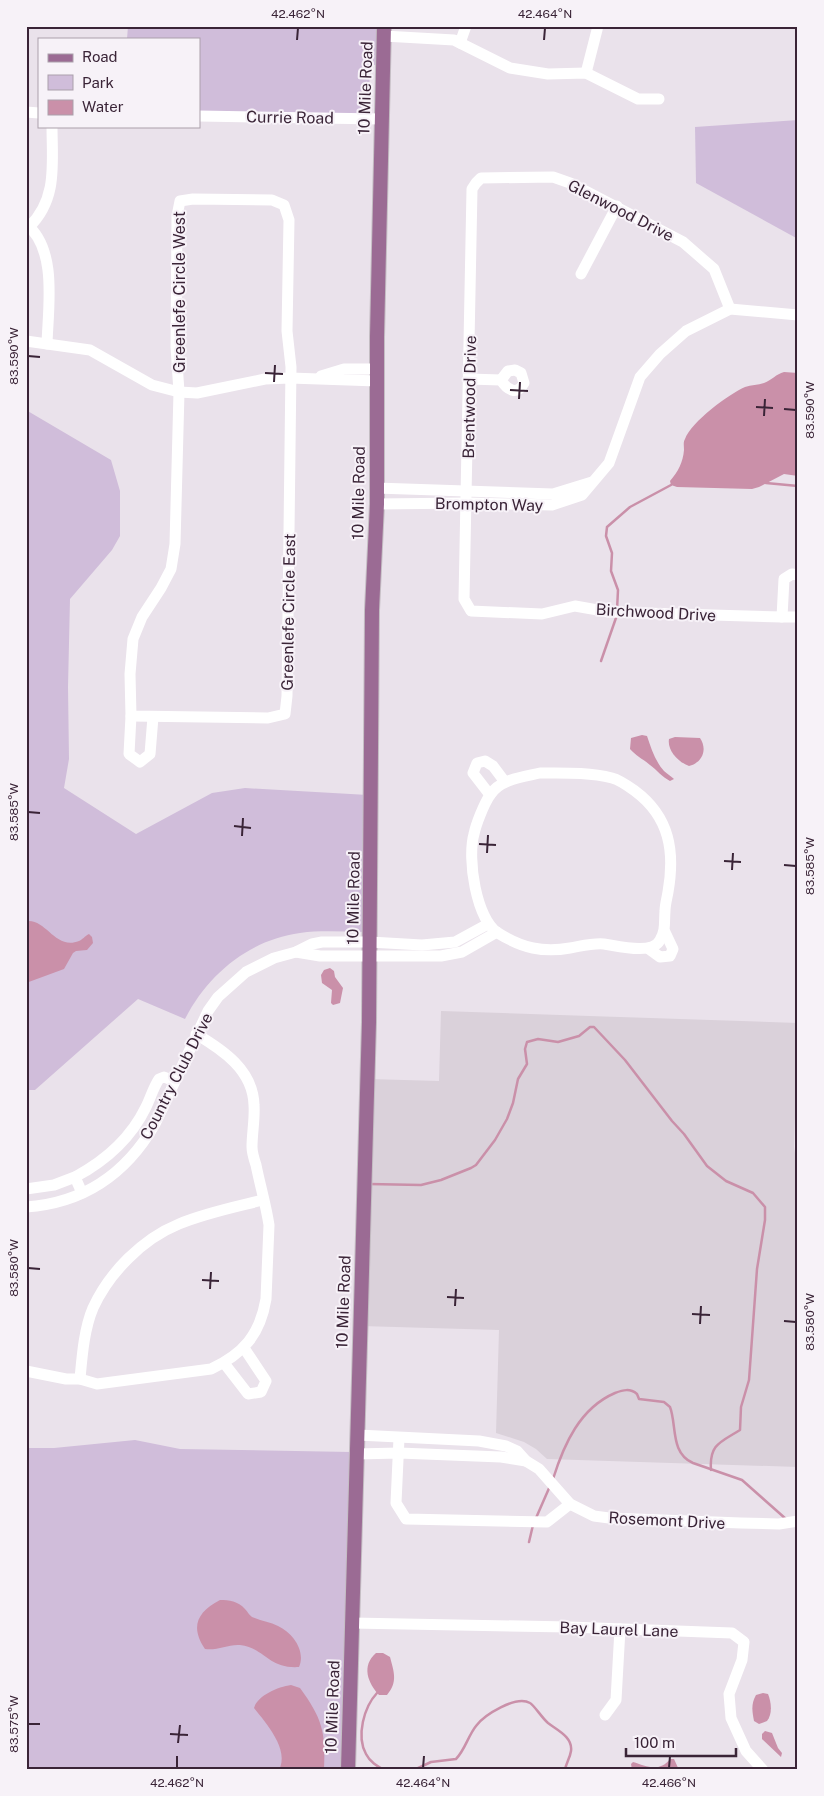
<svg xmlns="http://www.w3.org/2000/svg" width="824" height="1796" font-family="'Public Sans',sans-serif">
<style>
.built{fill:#dad1da}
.green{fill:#d0bdda}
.water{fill:#ca90a9}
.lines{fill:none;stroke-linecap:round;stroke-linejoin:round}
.stream{stroke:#ca90a9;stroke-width:2.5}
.major-casing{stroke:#c4bdc3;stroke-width:16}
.minor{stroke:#fff;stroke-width:11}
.major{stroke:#9b6b94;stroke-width:14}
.ticks{fill:none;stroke:#3a2437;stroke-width:2}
.labels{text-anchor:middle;stroke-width:4;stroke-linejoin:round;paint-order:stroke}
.street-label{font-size:16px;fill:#3a2437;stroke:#f7f2f8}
.neatline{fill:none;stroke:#3a2437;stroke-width:2}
.ticks-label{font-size:12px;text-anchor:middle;fill:#3a2437}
</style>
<rect width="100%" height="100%" fill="#eae2eb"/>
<polygon class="built" points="441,1011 798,1023 794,1147 798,1171 798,1467 547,1459 536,1449 524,1442 496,1433 499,1330 361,1326 369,1079 439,1081"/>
<g class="green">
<polygon points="128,26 380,26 379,65 370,65 369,98 363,99 362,118 199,115 199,39 127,39"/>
<polygon points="798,120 798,239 696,183 695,127"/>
<path d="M26 410 111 460 120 491V536L112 550 70 599 68 687 69 759 64 788 136 834 212 793 245 788 368 795 366 932C344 932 322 930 300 933 249 940 208 974 185 1019L138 999 35 1090H26Z"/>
<polygon points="135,1440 180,1449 351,1452 343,1770 26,1770 26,1448 54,1448"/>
</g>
<g class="water">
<path d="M784 372 798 373V476L784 474 759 487 752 489 677 487 671 485 670 481C678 472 683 462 684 450 684 446 683 442 685 439 691 422 729 394 745 387 751 385 758 385 764 383 772 380 776 374 784 372Z"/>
<path d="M642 735 647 736C651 748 655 761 664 771 667 774 671 776 674 779L670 781C662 777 657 770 650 765 643 759 636 756 630 749L631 738Z"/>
<path d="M675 737 700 738C708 750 702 763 689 766 678 762 667 750 669 739Z"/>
<path d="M29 921C47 921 56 950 79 941 82 940 85 936 89 934L92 937 93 943 87 950 76 951 73 953 64 969 26 983V922Z"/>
<polygon points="330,968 334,971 335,977 343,988 340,1003 333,1005 331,1003 332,990 322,983 321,975 324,970"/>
<path d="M220 1600C229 1600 238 1601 245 1609 248 1612 249 1615 252 1617 261 1621 270 1622 278 1626 293 1633 306 1651 299 1667 268 1669 265 1648 240 1645 228 1644 217 1651 205 1649 190 1627 197 1612 220 1600Z"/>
<path d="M376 1653H383L390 1657C394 1672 398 1682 387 1695H379C368 1683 361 1666 376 1653Z"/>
<path d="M291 1685 300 1688C322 1718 326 1732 324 1770H279C290 1750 266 1723 254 1708 258 1695 278 1687 291 1685Z"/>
<path d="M763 1693 768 1694C771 1701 773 1714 767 1721L759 1724 754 1721C752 1710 751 1704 756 1695Z"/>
<polygon points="765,1731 772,1733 778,1748 782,1753 781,1757 762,1739 762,1734"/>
<path d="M670 1759H674L679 1770H632L631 1764 633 1762C646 1766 659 1773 670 1759Z"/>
</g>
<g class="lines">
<g class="stream">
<polyline points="766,483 798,486"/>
<polyline points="617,610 618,590 611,571 612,553 606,536 607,527 630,507 671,485"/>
<polyline points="601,661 617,615"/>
<path d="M369 1184 421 1185 441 1180 471 1168 476 1165 495 1140 507 1119 513 1103 518 1079 527 1064 525 1049 527 1042 538 1039 558 1042 579 1036 590 1027H594L625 1060 672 1121 684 1134 707 1166 726 1181 753 1193 765 1207V1220L757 1269 749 1380 741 1407 740 1430C721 1442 709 1444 711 1470"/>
<path d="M553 1479C564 1444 580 1408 615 1393 623 1390 630 1388 637 1394L639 1399 664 1402 670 1407C677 1425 670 1453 693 1463L742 1480 786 1519"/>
<polyline points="536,1518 550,1486"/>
<polyline points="529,1542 533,1525"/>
<path d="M377 1693C364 1707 356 1736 366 1754 370 1762 377 1766 384 1770"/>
<path d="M414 1770 431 1762 456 1759C465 1750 468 1736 476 1726 484 1715 516 1695 530 1703 534 1705 542 1718 548 1723 557 1730 573 1737 571 1751 570 1758 566 1763 565 1770"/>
</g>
<defs>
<polyline id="major" points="348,1770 369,1022 372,610 377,504 377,337 384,26"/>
</defs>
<use href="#major" class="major-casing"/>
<g class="minor">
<polyline points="384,36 454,40 510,68 548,74 586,73 638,99 659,99"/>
<polyline points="460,43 466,26"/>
<polyline points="586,73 598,26"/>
<polyline points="26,112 39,113"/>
<polyline points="199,116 382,119"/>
<polygon points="193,199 272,200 284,205 289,220 287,331 291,367 287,696 285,714 268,718 131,716 130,674 133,639 142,617 161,588 171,569 175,544 179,392 176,347 177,216 180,201"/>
<path d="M26 224C58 249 48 308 47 344"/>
<path d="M29 227C58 199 52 163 52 126"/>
<polyline points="581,274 617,206"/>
<polyline points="730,309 714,269 683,242 570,183 553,177 481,178 476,183 472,189 464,599 471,611 542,614 575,606 609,612 782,617 784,579 792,574 798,575"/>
<polyline points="26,341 90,350 152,385 179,392 197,393 265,379 290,378 377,381"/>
<path d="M515 370 521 373 524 383C517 396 507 390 501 380L508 371Z"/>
<polyline points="321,376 344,369 377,369"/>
<polyline points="469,379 501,380"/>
<polyline points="376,488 553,494 592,482"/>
<polyline points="377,504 467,503 552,505 582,495 609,463 640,377 660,354 686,331 730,309 798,315"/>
<polyline points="782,617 798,617"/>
<polyline points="131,716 129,754 140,762 150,754 153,717"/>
<path d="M540 773C564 773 589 772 612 778 620 780 628 786 635 791 670 817 675 852 668 892 667 898 665 905 665 911 664 922 666 930 660 940 653 955 618 946 604 944 592 943 582 946 570 948 543 953 522 948 498 933 476 919 467 858 474 834 476 824 484 804 490 795 500 779 523 777 540 773Z"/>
<polyline points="490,795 473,773 477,763 485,761 493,766 505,782"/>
<polyline points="649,949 660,957 670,956 673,949 665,932"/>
<polyline points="296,952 320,956 441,956 462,952 497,932"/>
<polyline points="26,1189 54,1185 75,1177"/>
<path d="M82 1193 75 1177C105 1161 131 1138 146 1107 151 1097 153 1088 159 1079L164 1077 174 1081"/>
<path d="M26 1207C84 1203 126 1174 155 1124L208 1011 218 997 246 972 274 958 296 952 312 944 322 942H370L422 945 455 942 488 924"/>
<polyline points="224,1363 248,1394 261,1392 266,1381 244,1348"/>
<path d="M26 1371 66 1379H80L97 1384 211 1369C243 1354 260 1335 266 1299L269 1225C266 1205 260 1185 256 1165 254 1159 252 1153 252 1147 252 1133 255 1119 254 1105 253 1070 223 1050 196 1034"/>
<path d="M80 1379C82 1357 84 1329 93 1308 109 1273 142 1239 179 1224 205 1213 235 1207 263 1200"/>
<polyline points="358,1435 479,1441 506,1446 517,1451 526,1461 539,1469 570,1504 594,1516 609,1518 741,1523 779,1524 798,1521"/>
<polyline points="399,1438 396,1503 406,1519 547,1522 570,1504"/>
<polyline points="356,1454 399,1453 501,1457 526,1461"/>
<polyline points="352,1623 569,1627 732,1633 744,1642 742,1660 729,1694 731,1718 746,1751 763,1770"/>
<polyline points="605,1715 616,1700 620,1629"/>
</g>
<use href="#major" class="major"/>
</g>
<path class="ticks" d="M297 40 298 28M544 40 545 28M28 356 40 357M265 373 283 374M274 382 275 365M510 390 528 391M519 399 520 382M756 407 773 408M784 409 796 410M764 416 765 399M28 812 40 813M234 826 251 828M242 836 243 818M479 844 496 845M487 853 488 835M724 861 741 862M784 865 796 866M732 870 733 853M28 1268 40 1269M202 1280 219 1281M210 1289 211 1272M447 1297 464 1298M455 1306 456 1289M692 1314 710 1315M784 1321 796 1322M700 1324 701 1306M28 1724H40M170 1734 188 1735M178 1743 180 1725M177 1768V1756M423 1768 424 1756M669 1768 670 1756"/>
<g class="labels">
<g class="street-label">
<text transform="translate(365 88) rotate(-88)" y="6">10 Mile Road</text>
<text transform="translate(290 117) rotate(1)" y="6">Currie Road</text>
<text transform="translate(621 210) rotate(27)" y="6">Glenwood Drive</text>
<text transform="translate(179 292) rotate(-90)" y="6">Greenlefe Circle West</text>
<text transform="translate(469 397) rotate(-89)" y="6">Brentwood Drive</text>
<text transform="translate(358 493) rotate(-89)" y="6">10 Mile Road</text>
<text transform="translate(489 504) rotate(1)" y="6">Brompton Way</text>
<text transform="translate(288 612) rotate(-89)" y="6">Greenlefe Circle East</text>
<text transform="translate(656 612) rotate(3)" y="6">Birchwood Drive</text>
<text transform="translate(353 898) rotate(-89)" y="6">10 Mile Road</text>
<text transform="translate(176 1076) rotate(-63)" y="6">Country Club Drive</text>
<text transform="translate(343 1302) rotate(-88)" y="6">10 Mile Road</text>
<text transform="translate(667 1520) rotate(3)" y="6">Rosemont Drive</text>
<text transform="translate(619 1629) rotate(2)" y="6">Bay Laurel Lane</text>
<text transform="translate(332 1707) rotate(-88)" y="6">10 Mile Road</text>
</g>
</g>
<rect width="824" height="1796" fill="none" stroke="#f7f2f8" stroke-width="55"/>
<rect x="38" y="38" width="162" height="90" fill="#f7f2f8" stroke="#aba0ab"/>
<rect x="48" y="54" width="25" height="8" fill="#9b6b94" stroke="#aba0ab"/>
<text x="82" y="62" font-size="15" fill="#3a2437">Road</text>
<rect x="48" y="75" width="25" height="15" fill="#d0bdda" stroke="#aba0ab"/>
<text x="82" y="88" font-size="15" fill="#3a2437">Park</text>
<rect x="48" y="100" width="25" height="15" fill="#ca90a9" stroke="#aba0ab"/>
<text x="82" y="112" font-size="15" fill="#3a2437">Water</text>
<path d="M626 1748v8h110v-8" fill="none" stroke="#3a2437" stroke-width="2.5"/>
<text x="634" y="1748" font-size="15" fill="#3a2437" stroke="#f7f2f8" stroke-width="4" paint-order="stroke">100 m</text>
<rect x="28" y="28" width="768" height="1740" class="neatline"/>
<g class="ticks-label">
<text x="298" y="18">42.462°N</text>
<text x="545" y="18">42.464°N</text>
<text transform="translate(14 356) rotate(-90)" y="4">83.590°W</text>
<text transform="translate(810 410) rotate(-90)" y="4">83.590°W</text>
<text transform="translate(14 812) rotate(-90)" y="4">83.585°W</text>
<text transform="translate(810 866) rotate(-90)" y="4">83.585°W</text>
<text transform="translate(14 1268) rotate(-90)" y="4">83.580°W</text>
<text transform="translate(810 1322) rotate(-90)" y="4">83.580°W</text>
<text transform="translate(14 1724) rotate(-90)" y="4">83.575°W</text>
<text x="177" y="1787">42.462°N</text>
<text x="423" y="1787">42.464°N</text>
<text x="669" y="1787">42.466°N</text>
</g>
</svg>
